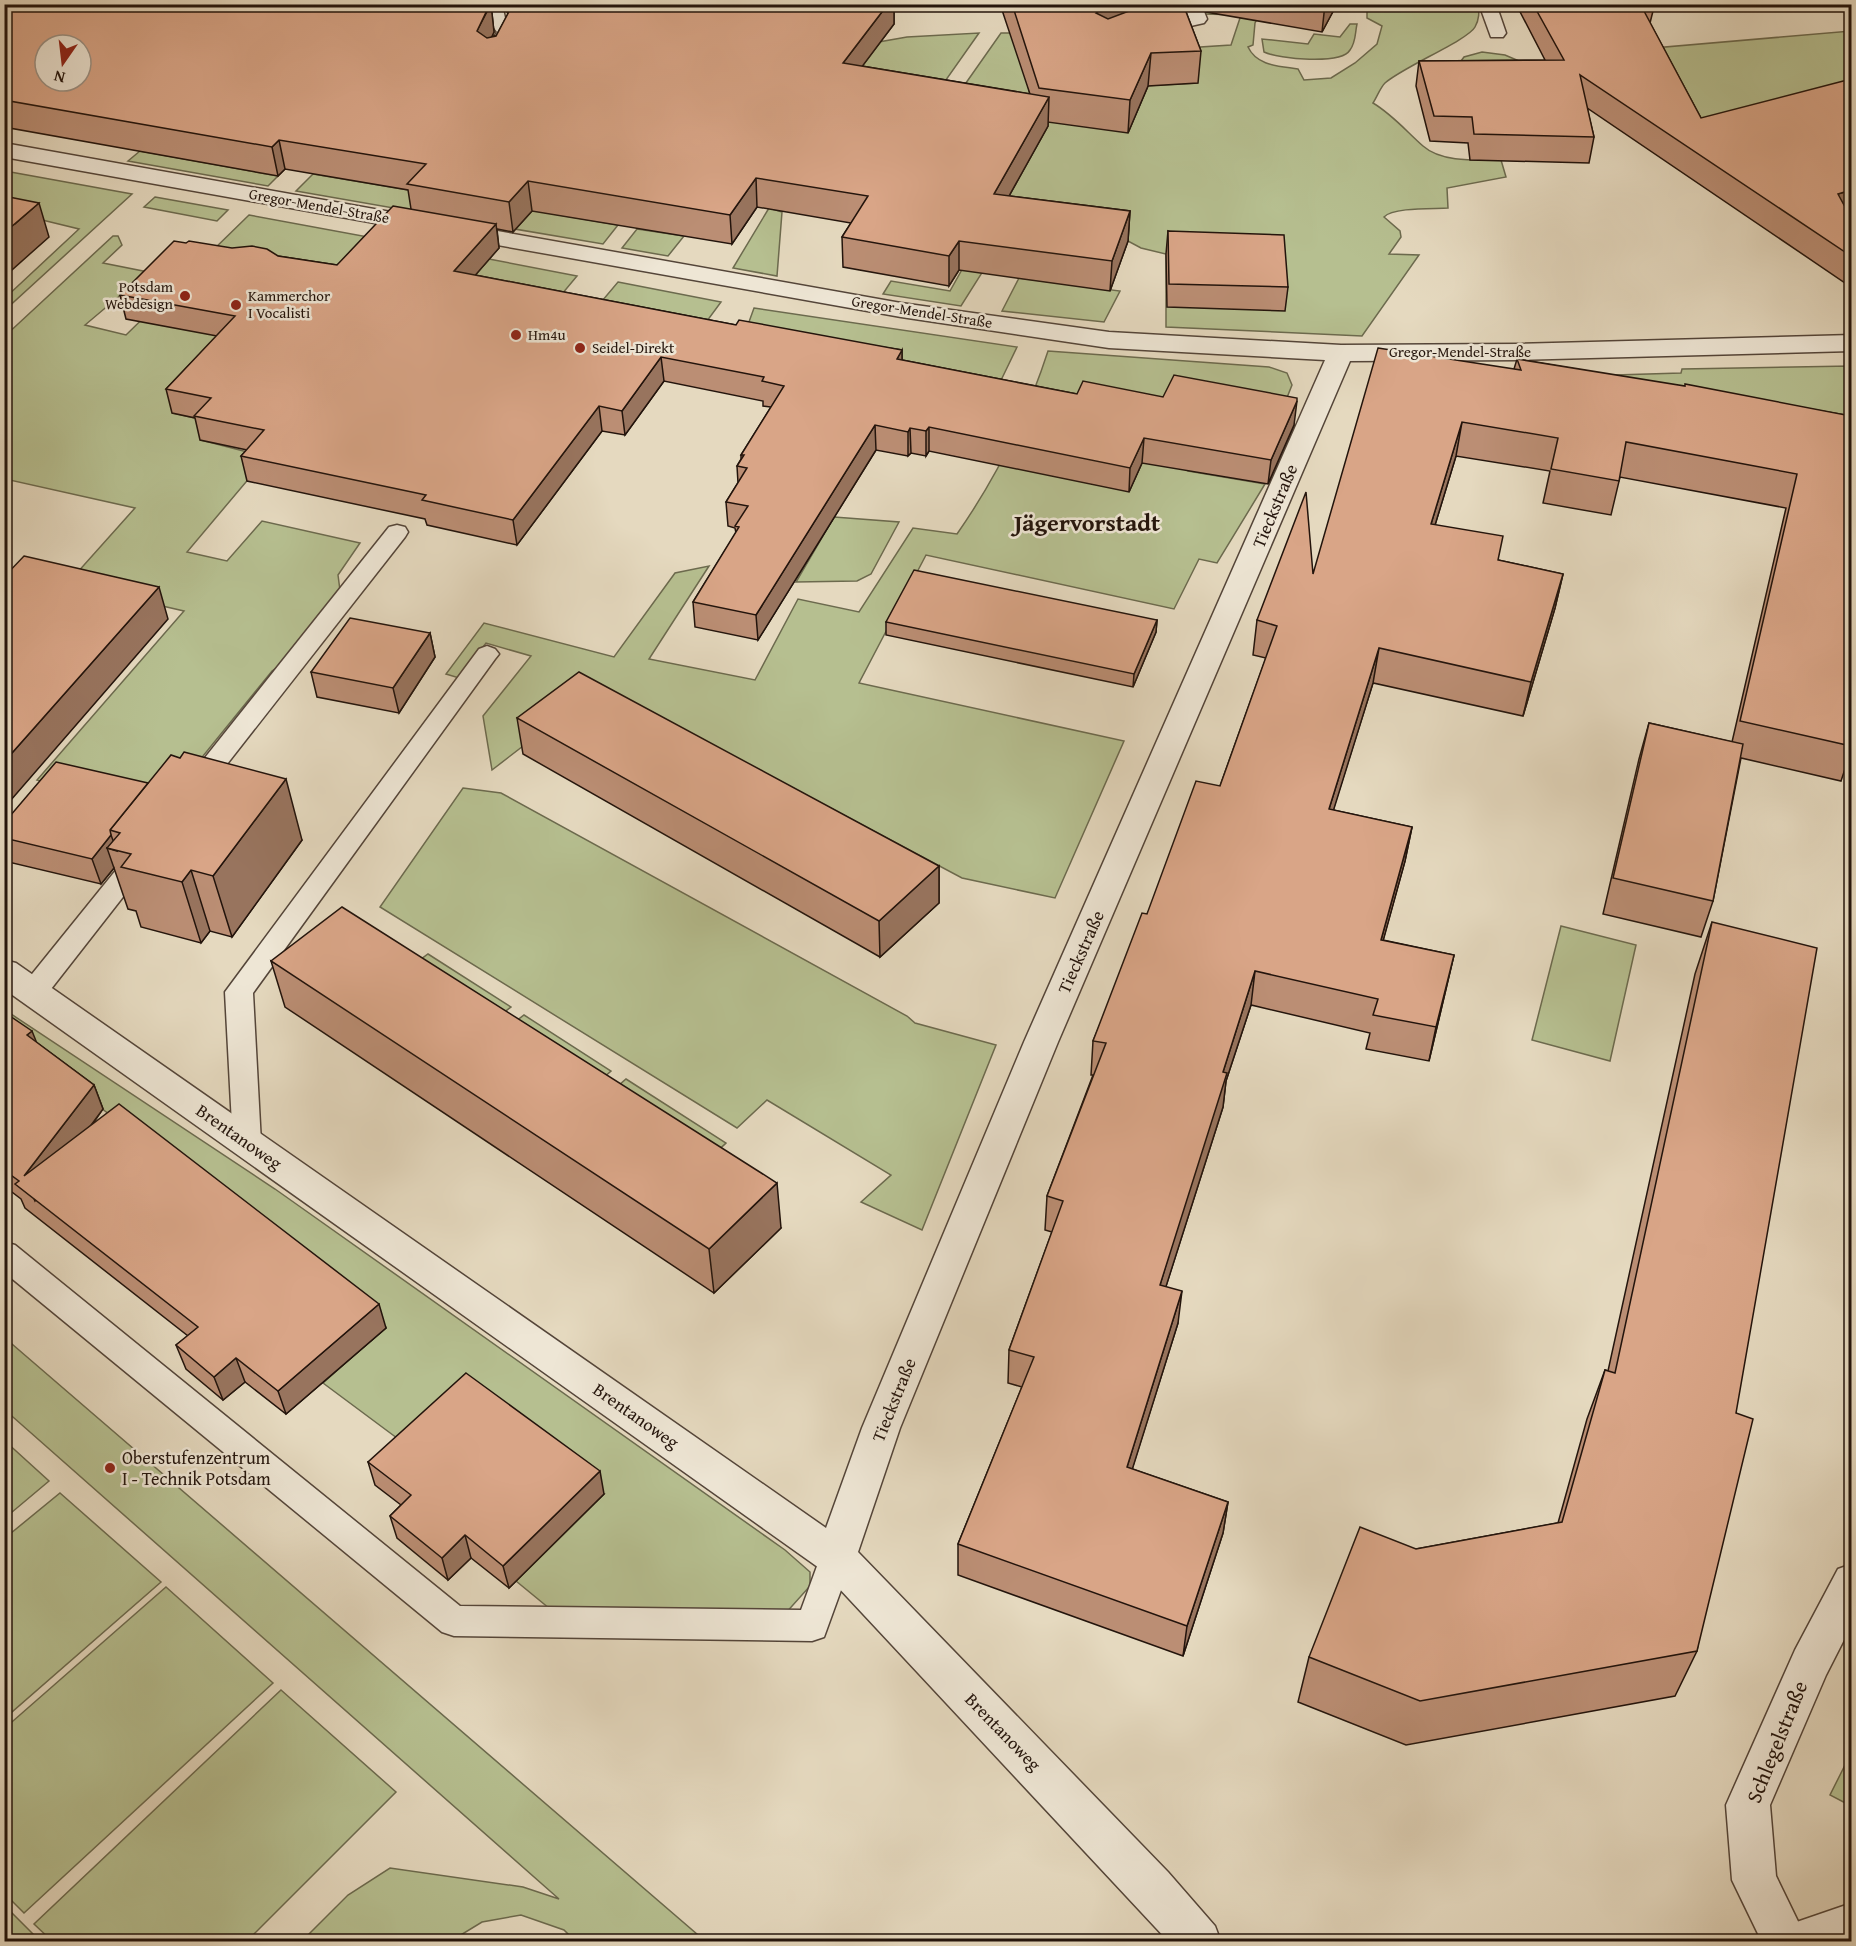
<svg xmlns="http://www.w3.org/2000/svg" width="1856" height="1946" font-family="'Gentium Book Plus',serif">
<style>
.green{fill:#b6bf90;stroke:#6c6a4e;stroke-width:1.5}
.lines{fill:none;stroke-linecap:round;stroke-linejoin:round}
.service-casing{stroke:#544539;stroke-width:3}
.minor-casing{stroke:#544539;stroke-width:3}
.tertiary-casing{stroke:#544539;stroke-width:3}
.service{fill:#eee6d5;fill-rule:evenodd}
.minor{fill:#eee6d5;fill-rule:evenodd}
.tertiary{fill:#eee6d5;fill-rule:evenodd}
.wall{fill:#bb8e74;stroke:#23140c;stroke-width:1.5}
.shaded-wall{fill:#98745e;stroke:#23140c;stroke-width:1.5}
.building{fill:#d9a587;stroke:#23140c;stroke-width:1.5;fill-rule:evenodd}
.poi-dot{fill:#8f2418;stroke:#eee6d5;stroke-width:2}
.labels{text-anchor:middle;stroke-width:5;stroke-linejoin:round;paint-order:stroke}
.far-street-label{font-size:15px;fill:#23140c;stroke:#eee6d5}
.far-poi-label{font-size:15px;fill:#23140c;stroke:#eee6d5;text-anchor:start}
.street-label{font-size:18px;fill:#23140c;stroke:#eee6d5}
.poi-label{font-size:18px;fill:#23140c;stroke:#eee6d5;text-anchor:start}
.near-street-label{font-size:21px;fill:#23140c;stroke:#eee6d5}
.district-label{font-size:24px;font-weight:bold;fill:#23140c;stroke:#eee6d5}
</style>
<rect width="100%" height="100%" fill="#e5d9bf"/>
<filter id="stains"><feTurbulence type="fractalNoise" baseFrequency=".00333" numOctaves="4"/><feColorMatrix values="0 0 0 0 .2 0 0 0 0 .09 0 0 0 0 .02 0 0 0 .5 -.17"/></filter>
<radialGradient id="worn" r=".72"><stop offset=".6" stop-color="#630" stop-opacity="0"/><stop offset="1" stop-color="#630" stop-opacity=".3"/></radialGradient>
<g class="green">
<path d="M1201 5H1265L1255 23 1253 45 1248 47C1257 66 1279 66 1298 69L1304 80 1331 78 1355 63 1377 44 1382 26 1367 18V5H1477C1480 11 1479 20 1475 27 1468 40 1403 67 1385 83 1380 88 1377 97 1373 103 1393 115 1407 132 1423 146 1442 163 1478 160 1501 160L1506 177 1447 188 1448 208C1434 209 1393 207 1384 217L1400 231 1401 237 1389 254 1419 255 1362 336 1166 327V254L1141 248 1128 241 1012 225 961 306 883 294 891 281 950 291 983 232 954 100 1001 33H1022L1029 92 1197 83 1185 48 1231 45 1241 15 1204 14Z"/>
<path d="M1350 24H1357C1355 33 1356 42 1350 50 1341 65 1279 59 1264 52L1262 39 1308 44 1314 34 1340 37Z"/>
<polygon points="1851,31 1851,102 1715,139 1654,48"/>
<polygon points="979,33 941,87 858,73 873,43 907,37"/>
<polygon points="1482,52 1505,55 1519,61 1461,61 1464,57"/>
<polygon points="140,151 278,176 268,186 128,161"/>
<polygon points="5,171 132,194 5,310 5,298 79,229 5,211"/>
<polygon points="313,174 439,195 422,213 296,191"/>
<polygon points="155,197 228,210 217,221 144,207"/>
<polygon points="513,207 618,225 603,244 444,217"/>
<polygon points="769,208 782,212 777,276 733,268"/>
<polygon points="249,215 471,256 224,359 173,413 217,423 201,440 267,457 187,552 227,561 262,521 360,543 338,575 341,598 295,655 272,671 160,809 37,780 184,611 67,584 135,508 5,479 5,336 113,236 118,236 122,245 103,263 148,272 85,325 126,335"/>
<polygon points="637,229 684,236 668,256 622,248"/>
<polygon points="489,259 577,276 547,312 458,295"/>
<polygon points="1019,278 1120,291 1104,322 1002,311"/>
<polygon points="618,282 721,302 693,340 586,320"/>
<polygon points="754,308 1017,347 991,401 741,344"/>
<path d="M1048 351 1269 367 1287 373 1292 385 1278 420 1151 444 1188 471 1265 484 1217 563 1199 559 1174 609 926 555 859 683 1124 741 1055 898 962 878 601 686 492 770 483 716 531 656 486 643 459 678 446 674 484 623 614 657 675 573 709 566 649 659 755 680 798 599 859 612 913 528 957 534C996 478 1027 416 1048 351Z"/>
<polygon points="1851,366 1851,451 1611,409 1615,375 1681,373 1682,369"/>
<polygon points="834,517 899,522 871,574 857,581 796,582"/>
<polygon points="463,788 501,793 907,1016 915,1023 996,1045 922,1230 861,1202 891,1175 767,1100 737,1128 380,907"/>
<polygon points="1561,926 1636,945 1610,1061 1532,1040"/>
<polygon points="428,954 511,1007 476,1034 394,979"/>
<polygon points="5,1010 275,1189 785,1550 810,1572 810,1586 784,1615 555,1613 516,1581 413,1450 323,1383 386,1327 97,1105 4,1083"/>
<polygon points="524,1015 611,1071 580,1098 491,1040"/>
<polygon points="626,1079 726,1143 695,1172 594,1107"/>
<polygon points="5,1338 705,1941 575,1941 564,1930 521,1915 482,1922 451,1941 302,1941 348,1895 390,1868 523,1887 559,1899 5,1410"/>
<polygon points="5,1441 49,1481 5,1518"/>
<polygon points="60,1493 161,1582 5,1718 5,1538"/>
<polygon points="166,1587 273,1683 24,1913 5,1894 5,1728"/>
<polygon points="281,1690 396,1792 247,1941 52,1941 34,1924"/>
<polygon points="1851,1753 1852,1806 1851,1806 1830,1795"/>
<polygon points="4,1906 5,1906 40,1941 5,1941"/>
</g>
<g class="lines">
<defs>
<g id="service">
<polygon points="485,4 502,4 505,18 515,32 499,61 493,62 484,57 497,32 487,18"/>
<polygon points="1184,4 1201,4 1207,19 1204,23 1155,34 1149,33 1146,29 1149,25 1188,16"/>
<polygon points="1479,4 1496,4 1506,33 1503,37 1491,37"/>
<polygon points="397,525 405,527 408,532 405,537 202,796 193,799 184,796 180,790 184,784 389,527"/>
<polygon points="487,646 495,649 499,654 495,659 253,993 261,1143 257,1151 247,1154 237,1151 233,1143 225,992 479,649"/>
<polygon points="142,846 151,849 155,855 151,861 44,998 34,1001 24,998 20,991 24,984 133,849"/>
<polygon points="4,1242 15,1245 460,1606 801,1610 824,1547 836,1542 848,1547 853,1557 824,1637 812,1641 454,1636 442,1632 4,1272"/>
</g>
<g id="minor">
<polygon points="4,143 901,303 1109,332 1341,345 1519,344 1852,335 1852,351 1519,360 1350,361 1058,1042 900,1428 858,1552 1168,1872 1215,1926 1221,1942 1169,1942 822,1570 4,989 4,960 16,963 826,1528 862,1428 1024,1042 1325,360 1109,348 901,317 4,157"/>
<polygon points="1852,1564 1852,1624 1826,1675 1770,1805 1776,1876 1808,1942 1762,1942 1732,1880 1726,1805 1795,1650 1838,1569"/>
</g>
<polygon id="tertiary" points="1852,1903 1852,1942 1779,1942 1785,1926"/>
</defs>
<use href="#service" class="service-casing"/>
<use href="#minor" class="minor-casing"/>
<use href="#tertiary" class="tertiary-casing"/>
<use href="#service" class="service"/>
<use href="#minor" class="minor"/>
<use href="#tertiary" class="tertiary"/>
</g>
<g class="wall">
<polygon points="4,4 491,4 494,32 492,36 496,36 508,14 503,4 894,4 894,24 862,66 1030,94 1000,4 1183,4 1201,51 1198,83 1148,86 1128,133 1048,122 1048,126 1009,196 1130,211 1128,241 1110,291 959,270 949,286 843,267 842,237 851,223 757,207 732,244 532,211 513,232 497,229 499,248 475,275 736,325 902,350 902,360 1077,394 1294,425 1268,484 1142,463 1129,492 929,451 926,456 911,453 908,456 876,450 758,640 695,627 693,602 736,533 735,528 728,526 726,502 738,483 737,466 741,459 741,455 771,407 763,406 763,401 664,381 625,435 602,431 517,545 427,525 425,519 247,481 241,456 247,450 200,440 195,418 172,413 166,389 217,336 126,319 120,295 278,256 337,265 411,209 408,190 285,169 278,176 4,127"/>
<polygon points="1203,4 1337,4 1322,32 1206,12"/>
<polygon points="1516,4 1649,4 1653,11 1650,23 1701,118 1849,214 1851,256 1851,287 1587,108 1594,137 1589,163 1470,160 1468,143 1430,141 1416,86 1419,61 1545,60"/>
<polygon points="1168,231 1288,287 1285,311 1167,307 1166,254"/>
<polygon points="1517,359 1851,416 1851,751 1841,781 1741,758 1713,901 1701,937 1603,914 1639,759 1649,723 1732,742 1786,508 1620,477 1611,515 1543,503 1550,471 1456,456 1435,525 1498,560 1563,574 1555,608 1523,716 1373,683 1333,810 1412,827 1405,861 1383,940 1454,955 1429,1061 1366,1049 1370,1033 1251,1005 1226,1081 1223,1107 1166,1286 1178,1323 1132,1469 1228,1502 1223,1533 1183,1656 958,1575 958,1544 1022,1387 1008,1383 1009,1350 1052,1232 1045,1230 1047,1196 1093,1075 1091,1075 1093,1041 1147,914 1220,786 1266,658 1253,655 1257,620 1313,574 1514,369"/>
<polygon points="1157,620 1156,632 1133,687 886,635 886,622"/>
<polygon points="430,633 435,657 399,713 317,697 311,672"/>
<polygon points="517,718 939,866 939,903 880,957 523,754"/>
<polygon points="148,783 302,840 232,937 210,931 201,943 141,927 136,911 128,909 114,868 101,884 4,861 4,823"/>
<polygon points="1712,922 1736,1413 1697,1651 1675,1696 1406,1745 1298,1702 1309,1657 1416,1549 1558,1523 1587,1419 1605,1370 1608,1371 1695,974"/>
<polygon points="271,961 781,1228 714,1293 285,1007"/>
<polygon points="4,1012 36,1042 94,1085 103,1109 92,1125 386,1328 286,1414 245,1382 223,1400 186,1369 176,1345 188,1336 25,1208 21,1199 4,1186"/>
<polygon points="368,1462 604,1494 509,1588 471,1558 448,1580 397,1538 390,1516 401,1505 375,1485"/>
</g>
<g class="shaded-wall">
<polygon points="491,4 494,32 481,60 477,31"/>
<polygon points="888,4 894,4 894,24 843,92 843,63"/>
<polygon points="1107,4 1174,4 1094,45 1096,13"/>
<polygon points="1325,4 1337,4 1322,32"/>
<polygon points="1151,53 1148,86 1128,133 1130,100"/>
<polygon points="1049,97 1048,126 994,223 994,194"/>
<polygon points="279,140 285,169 278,176 272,147"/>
<polygon points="756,178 757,207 732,244 730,215"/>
<polygon points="528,181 532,211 513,232 509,202"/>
<polygon points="1851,190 1851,213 1831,220 1838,194"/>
<polygon points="4,191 15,224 39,203 49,237 4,277"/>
<polygon points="1130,211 1128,241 1110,291 1112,261"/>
<polygon points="496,224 499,248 458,295 454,271"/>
<polygon points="959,241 959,270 949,286 949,256"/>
<polygon points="902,350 902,375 897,359"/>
<polygon points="661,357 664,381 625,435 622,411"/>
<polygon points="1297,401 1294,425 1268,484 1271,460"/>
<polygon points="599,406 602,431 517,545 513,520"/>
<polygon points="1462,422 1456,456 1425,558 1431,524"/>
<polygon points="875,425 876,450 758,640 756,615"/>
<polygon points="929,427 929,451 926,456 926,431"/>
<polygon points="910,428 911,453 908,456 908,432"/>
<polygon points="1144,438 1142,463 1129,492 1130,468"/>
<polygon points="1563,574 1555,608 1523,716 1531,682"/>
<polygon points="159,587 168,619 4,808 4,762"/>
<polygon points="1157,620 1156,632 1133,687 1134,674"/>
<polygon points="430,633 435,657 399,713 393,688"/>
<polygon points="1379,648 1373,683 1323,844 1329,809"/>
<polygon points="286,779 302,840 232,937 213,876"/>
<polygon points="1412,827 1405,861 1374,974 1381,940"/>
<polygon points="111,835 117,851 107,848 114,868 101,884 92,859"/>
<polygon points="939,866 939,903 880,957 879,921"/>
<polygon points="191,870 210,931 201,943 182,882"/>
<polygon points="1454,955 1446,989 1429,1061 1436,1027"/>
<polygon points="1255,971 1251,1005 1226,1081 1223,1107 1156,1318 1160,1285 1223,1072"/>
<polygon points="32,1031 42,1056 27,1035"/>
<polygon points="94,1085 103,1109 35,1201 24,1176"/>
<polygon points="777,1183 781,1228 714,1293 709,1249"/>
<polygon points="1182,1291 1178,1323 1123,1499 1127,1467"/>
<polygon points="379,1304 386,1328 286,1414 278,1391"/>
<polygon points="236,1358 245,1382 223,1400 214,1377"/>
<polygon points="600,1471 604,1494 509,1588 503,1566"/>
<polygon points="1228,1502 1223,1533 1183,1656 1187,1626"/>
<polygon points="465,1535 471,1558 448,1580 442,1558"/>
</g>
<g class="building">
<path d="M4 4H490L477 31 487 38 496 36 513 4H888L843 63 1049 97 994 194 1130 211 1112 261 959 241 949 256 842 237 868 196 756 178 730 215 528 181 509 202 407 184 426 164 279 140 272 147 4 100ZM45 45H81V81H45Z"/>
<polygon points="1012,4 1107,4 1096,13 1108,19 1129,11 1158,4 1183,4 1201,51 1151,53 1130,100 1039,88"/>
<polygon points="1533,4 1649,4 1653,11 1644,11 1701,118 1851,79 1851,190 1838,194 1851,218 1851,256 1580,75 1594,137 1474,134 1472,117 1434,116 1419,61 1564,60"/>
<polygon points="4,196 39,203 4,233"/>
<polygon points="393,206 496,224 454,271 736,325 739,320 902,350 897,359 1077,394 1083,381 1163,397 1174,375 1297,398 1297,401 1271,460 1144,438 1130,468 929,427 926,431 910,428 908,432 875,425 756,615 693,602 739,527 735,526 748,506 726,502 747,468 737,466 744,455 741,455 784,386 762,381 764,377 661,357 622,411 599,406 513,520 422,500 426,495 241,456 264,430 194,416 211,398 166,389 235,316 120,295 174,241 186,243 189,241 232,248 252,246 267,249 278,256 337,265"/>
<polygon points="1168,231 1284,235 1288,287 1169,284"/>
<polygon points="1378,348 1521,370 1517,359 1685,386 1685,384 1851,416 1851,746 1740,721 1797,474 1626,442 1619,481 1551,469 1558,438 1462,422 1431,524 1503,536 1498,560 1563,574 1531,682 1379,648 1329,809 1412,827 1381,940 1454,955 1436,1027 1373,1015 1378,999 1255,971 1223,1072 1227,1073 1160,1285 1182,1291 1127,1467 1228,1502 1187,1626 958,1544 1034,1357 1009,1350 1063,1201 1047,1196 1106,1043 1093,1041 1142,913 1147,914 1196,781 1220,786 1277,626 1257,620 1306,492 1313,574"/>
<polygon points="24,556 159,587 4,762 4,577"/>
<polygon points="914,570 1157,620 1134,674 886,622"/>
<polygon points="350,618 430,633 393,688 311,672"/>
<polygon points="579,672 939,866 879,921 517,718"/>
<polygon points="1649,723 1743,744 1713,901 1613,878"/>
<polygon points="184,752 286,779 213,876 191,870 182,882 121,867 131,854 107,848 120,833 110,830 171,755 180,758"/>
<polygon points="56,762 148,783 110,830 111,835 92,859 4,838 4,823"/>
<polygon points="342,907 777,1183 709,1249 271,961"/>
<polygon points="1712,922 1817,948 1736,1413 1753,1419 1697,1651 1420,1701 1309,1657 1360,1527 1416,1549 1562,1522 1605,1370 1615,1373"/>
<polygon points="4,1012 32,1031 27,1035 94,1085 24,1176 119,1104 379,1304 278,1391 236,1358 214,1377 176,1345 198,1327 15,1184 19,1181 4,1170"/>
<polygon points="466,1373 600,1471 503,1566 465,1535 442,1558 390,1516 411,1495 368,1462"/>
</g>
<g class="poi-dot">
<circle cx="185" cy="296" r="6"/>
<circle cx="236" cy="305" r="6"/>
<circle cx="516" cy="335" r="6"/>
<circle cx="580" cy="348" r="6"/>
<circle cx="110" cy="1468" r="6"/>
</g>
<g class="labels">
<g class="far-street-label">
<text transform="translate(319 206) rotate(10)" y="5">Gregor-Mendel-Straße</text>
<text transform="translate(922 312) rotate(9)" y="5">Gregor-Mendel-Straße</text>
<text x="1460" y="357">Gregor-Mendel-Straße</text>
</g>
<g class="far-poi-label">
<text x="173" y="292" text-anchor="end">Potsdam<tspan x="173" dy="17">Webdesign</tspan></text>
<text x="248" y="301">Kammerchor<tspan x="248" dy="17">I Vocalisti</tspan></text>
<text x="528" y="340">Hm4u</text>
<text x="592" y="353">Seidel-Direkt</text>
</g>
<g class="street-label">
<text transform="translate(1275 506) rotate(-67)" y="6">Tieckstraße</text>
<text transform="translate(1081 952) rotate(-66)" y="6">Tieckstraße</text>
<text transform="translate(239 1137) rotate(35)" y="6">Brentanoweg</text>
<text transform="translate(894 1400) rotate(-68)" y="6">Tieckstraße</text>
<text transform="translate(636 1416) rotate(35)" y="6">Brentanoweg</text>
<text transform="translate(1003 1732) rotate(46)" y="6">Brentanoweg</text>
</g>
<g class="poi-label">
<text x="122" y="1464">Oberstufenzentrum<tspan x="122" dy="21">I - Technik Potsdam</tspan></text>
</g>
<g class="near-street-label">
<text transform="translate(1777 1742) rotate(-68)" y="7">Schlegelstraße</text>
</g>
<g class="district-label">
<text x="1087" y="531">Jägervorstadt</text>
</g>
</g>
<rect width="1856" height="1946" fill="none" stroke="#e5d9bf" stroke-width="24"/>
<rect x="6" y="6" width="1844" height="1934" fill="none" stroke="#23140c" stroke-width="3"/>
<rect x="12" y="12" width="1832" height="1922" fill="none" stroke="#23140c" stroke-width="1.5"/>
<g transform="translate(63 63) rotate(194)"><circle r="28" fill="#eee6d5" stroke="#9d9285" stroke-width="1.5"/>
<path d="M0-4.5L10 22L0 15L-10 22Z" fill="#8f2418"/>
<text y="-9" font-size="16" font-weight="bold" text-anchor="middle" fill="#23140c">N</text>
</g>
<rect width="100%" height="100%" filter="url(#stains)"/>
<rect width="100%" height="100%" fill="url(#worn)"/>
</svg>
